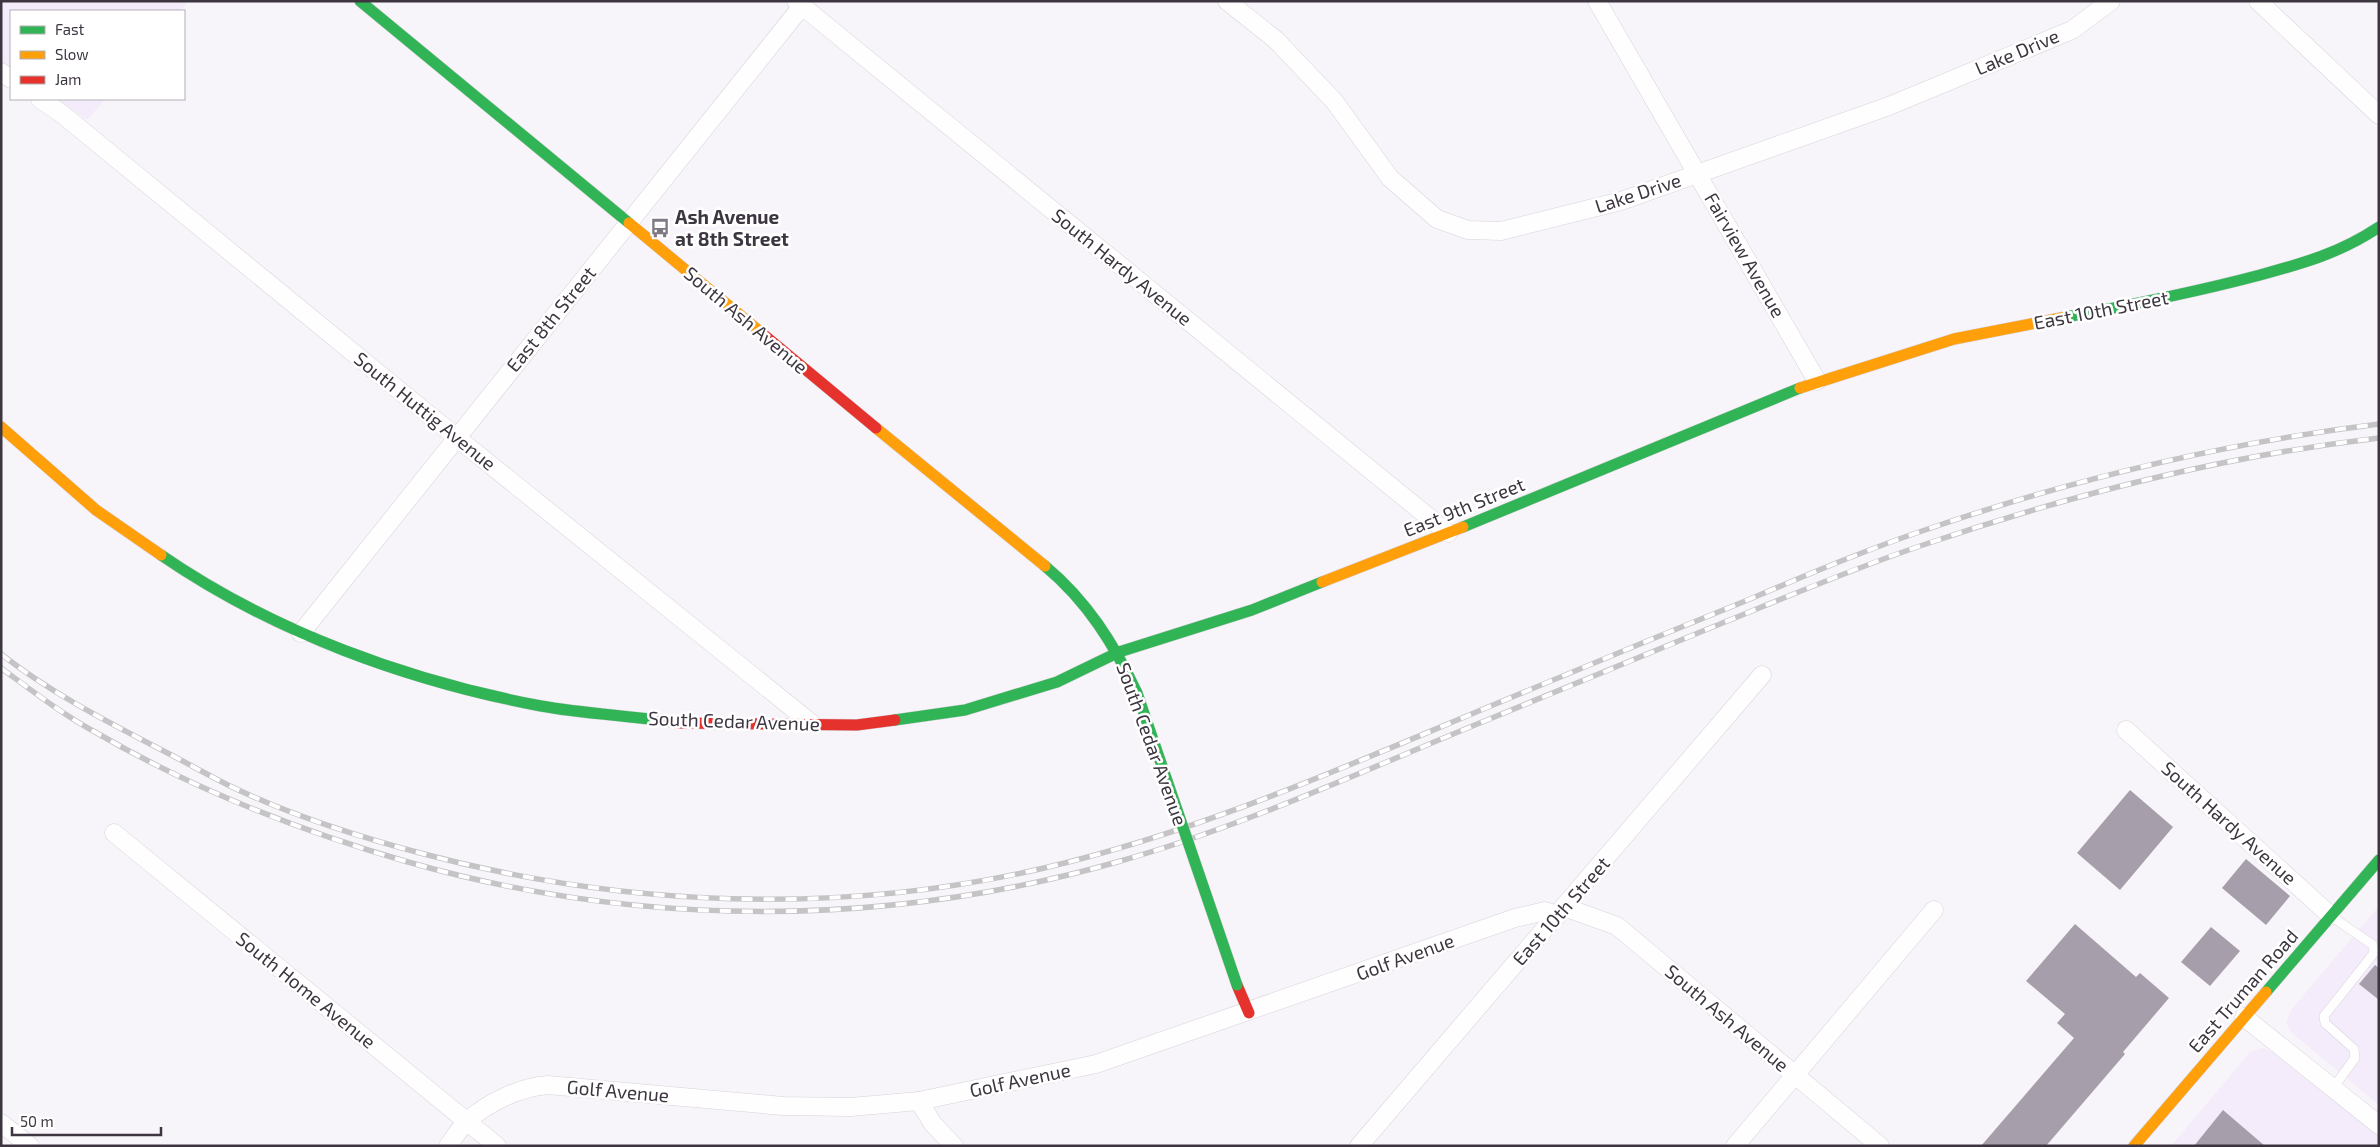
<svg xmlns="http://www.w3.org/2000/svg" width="2380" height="1147" font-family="'Exo 2',sans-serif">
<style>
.built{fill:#f5ecfb}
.building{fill:#a69eaa}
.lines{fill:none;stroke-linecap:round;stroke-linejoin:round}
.lane-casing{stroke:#d7d2da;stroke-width:10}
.street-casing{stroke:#d7d2da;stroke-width:19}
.fast-casing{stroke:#d7d2da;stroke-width:12}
.slow-casing{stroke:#d7d2da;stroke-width:12}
.jam-casing{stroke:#d7d2da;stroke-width:12}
.lane{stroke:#fefefe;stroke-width:9}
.street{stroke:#fefefe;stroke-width:18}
.fast{stroke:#30b455;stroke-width:11}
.slow{stroke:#ff9f0a;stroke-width:11}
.jam{stroke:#e5322d;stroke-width:11}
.rail-casing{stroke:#c4c3c5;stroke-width:5.5}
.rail{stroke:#fff;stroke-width:4;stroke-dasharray:11;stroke-linecap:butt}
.fast-bridge-casing{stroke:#d7d2da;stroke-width:12;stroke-linecap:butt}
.fast-bridge{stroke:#30b455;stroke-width:11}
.labels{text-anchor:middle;stroke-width:5;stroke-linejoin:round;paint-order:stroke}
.street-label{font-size:19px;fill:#3d3641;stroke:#fff}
.poi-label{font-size:19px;font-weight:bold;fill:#3d3641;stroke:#fff;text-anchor:start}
</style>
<rect width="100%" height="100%" fill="#f8f5fa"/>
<g class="built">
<polygon points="1,1 188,1 180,11 11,11 11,67 1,61"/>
<polygon points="57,99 105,99 87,120"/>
<polygon points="2379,906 2379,1105 2292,1033 2286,1022 2291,1010"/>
<polygon points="2262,1048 2277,1054 2379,1136 2379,1146 2171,1146 2250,1052"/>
</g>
<g class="building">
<polygon points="2130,790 2173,827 2120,890 2077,853"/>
<polygon points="2246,859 2290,896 2266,925 2222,888"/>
<polygon points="2075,924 2136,977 2140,973 2169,998 2123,1052 2125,1054 2046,1146 1981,1146 2074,1038 2057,1023 2065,1014 2026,981"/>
<polygon points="2211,927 2240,951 2210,986 2181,962"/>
<polygon points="2375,965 2379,968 2379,1000 2359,984"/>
<polygon points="2223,1110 2265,1146 2194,1146"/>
</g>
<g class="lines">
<defs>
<polyline id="lane" points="2331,916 2373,945 2374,953 2324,1016 2325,1023 2354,1049 2355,1058 2333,1088"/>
<g id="street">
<polyline points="796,1 1448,533"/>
<polyline points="1227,1 1276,40 1334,101 1390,178 1437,219 1468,230 1501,231 1621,201 1889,106 2072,30 2111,1"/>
<polyline points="1597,1 1817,381"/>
<polyline points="2258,1 2379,115"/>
<polyline points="1,72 11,79"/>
<polyline points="40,99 62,114 456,437 811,723"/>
<polyline points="301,633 802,6"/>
<polyline points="2126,730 2331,916"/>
<polyline points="114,833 497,1146"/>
<polyline points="1564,907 1617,926 1880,1146"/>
<polyline points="2244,1017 2379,1125"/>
<polyline points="919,1101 933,1124 954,1146"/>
<polyline points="1,1123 30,1146"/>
<path d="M448 1146C454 1138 460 1128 467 1121 489 1102 520 1087 548 1085L783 1106 851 1107 919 1101 1096 1064 1515 918 1545 911 1558 915"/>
<polyline points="1359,1146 1762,675"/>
<polyline points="1735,1146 1934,910"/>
</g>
<g id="fast">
<polyline points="360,1 629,223"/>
<path d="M2066 317C2131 305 2196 292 2260 275 2304 263 2340 253 2379 227"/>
<polyline points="1463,527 1800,388"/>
<path d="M161 555C273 632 408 681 541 706 580 713 619 715 658 720"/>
<path d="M1045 566C1087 601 1114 644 1137 693"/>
<polyline points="895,720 965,710 1057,682 1119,652 1252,610 1322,582"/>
<polyline points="2266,992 2379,860"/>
</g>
<g id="slow">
<polyline points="629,223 764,335"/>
<polyline points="1800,388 1954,339 2066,317"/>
<polyline points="1,427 96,510 161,555"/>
<polyline points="876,428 1045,566"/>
<polyline points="1322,582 1463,527"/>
<polyline points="2134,1146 2266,992"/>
</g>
<g id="jam">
<polyline points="764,335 876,428"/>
<polyline points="658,720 681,723 857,725 895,720"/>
<polyline points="1237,985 1249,1013"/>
</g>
</defs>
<use href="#lane" class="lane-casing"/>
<use href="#street" class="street-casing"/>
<use href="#fast" class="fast-casing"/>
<use href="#slow" class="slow-casing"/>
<use href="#jam" class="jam-casing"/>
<use href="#lane" class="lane"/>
<use href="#street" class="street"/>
<use href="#fast" class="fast"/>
<use href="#slow" class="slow"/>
<use href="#jam" class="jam"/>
<defs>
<g id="rail">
<path d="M1 654C47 690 100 718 152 745 178 758 204 773 230 786 290 815 356 836 420 853 622 907 840 916 1044 868 1199 832 1347 766 1493 705 1575 671 1656 637 1738 604 1800 578 1862 551 1925 530 2073 479 2224 443 2379 424"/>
<path d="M1 668C31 690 62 714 95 732 193 789 300 831 408 862 639 928 886 928 1117 862 1238 828 1354 775 1470 727 1551 694 1633 660 1715 626 1784 598 1854 568 1926 544 2073 494 2224 456 2379 438"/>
</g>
</defs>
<use href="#rail" class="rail-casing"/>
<use href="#rail" class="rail"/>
<defs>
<polyline id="fast-bridge" points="1137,693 1237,985"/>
</defs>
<use href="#fast-bridge" class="fast-bridge-casing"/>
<use href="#fast-bridge" class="fast-bridge"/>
</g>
<defs>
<symbol id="bus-bare" viewBox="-9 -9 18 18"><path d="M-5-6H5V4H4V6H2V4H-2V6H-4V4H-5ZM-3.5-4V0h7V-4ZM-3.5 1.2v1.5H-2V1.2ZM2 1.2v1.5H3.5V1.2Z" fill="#7e7982" stroke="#fff" stroke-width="2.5" paint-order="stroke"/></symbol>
</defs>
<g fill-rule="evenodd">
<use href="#bus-bare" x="646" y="214" width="28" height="28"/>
</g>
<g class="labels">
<g class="street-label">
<text transform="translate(2017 52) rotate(-23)" y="7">Lake Drive</text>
<text transform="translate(1638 193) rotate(-18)" y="7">Lake Drive</text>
<text transform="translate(1745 255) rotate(60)" y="7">Fairview Avenue</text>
<text transform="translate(1122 267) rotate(39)" y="7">South Hardy Avenue</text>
<text transform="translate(2101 310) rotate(-11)" y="7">East 10th Street</text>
<text transform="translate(551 319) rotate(-51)" y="7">East 8th Street</text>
<text transform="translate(746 320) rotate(40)" y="7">South Ash Avenue</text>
<text transform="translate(425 411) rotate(39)" y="7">South Huttig Avenue</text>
<text transform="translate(1464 507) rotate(-22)" y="7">East 9th Street</text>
<text transform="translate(734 721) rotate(2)" y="7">South Cedar Avenue</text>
<text transform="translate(1152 744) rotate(70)" y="7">South Cedar Avenue</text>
<text transform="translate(2229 823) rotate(42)" y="7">South Hardy Avenue</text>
<text transform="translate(1561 911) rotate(-49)" y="7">East 10th Street</text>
<text transform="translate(1405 957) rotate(-20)" y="7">Golf Avenue</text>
<text transform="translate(306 990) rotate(39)" y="7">South Home Avenue</text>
<text transform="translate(2243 991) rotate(-49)" y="7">East Truman Road</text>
<text transform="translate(1727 1018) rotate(40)" y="7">South Ash Avenue</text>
<text transform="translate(1020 1080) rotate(-12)" y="7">Golf Avenue</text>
<text transform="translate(618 1091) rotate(5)" y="7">Golf Avenue</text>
</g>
<g class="poi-label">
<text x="675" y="224">Ash Avenue<tspan x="675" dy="22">at 8th Street</tspan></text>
</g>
</g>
<rect width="2380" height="1147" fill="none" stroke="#3d3641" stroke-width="5"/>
<rect x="10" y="10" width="175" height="90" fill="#ffffff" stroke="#b1afb3"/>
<rect x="20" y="26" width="25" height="8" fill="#30b455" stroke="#b1afb3"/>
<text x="55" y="35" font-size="15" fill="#3d3641">Fast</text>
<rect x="20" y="51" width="25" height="8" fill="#ff9f0a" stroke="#b1afb3"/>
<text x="55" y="60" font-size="15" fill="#3d3641">Slow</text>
<rect x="20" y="76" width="25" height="8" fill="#e5322d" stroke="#b1afb3"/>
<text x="55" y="85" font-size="15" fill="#3d3641">Jam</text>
<path d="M12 1127v8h149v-8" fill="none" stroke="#3d3641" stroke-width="2.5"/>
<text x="20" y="1127" font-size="15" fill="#3d3641" stroke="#ffffff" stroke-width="4" paint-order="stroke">50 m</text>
</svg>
